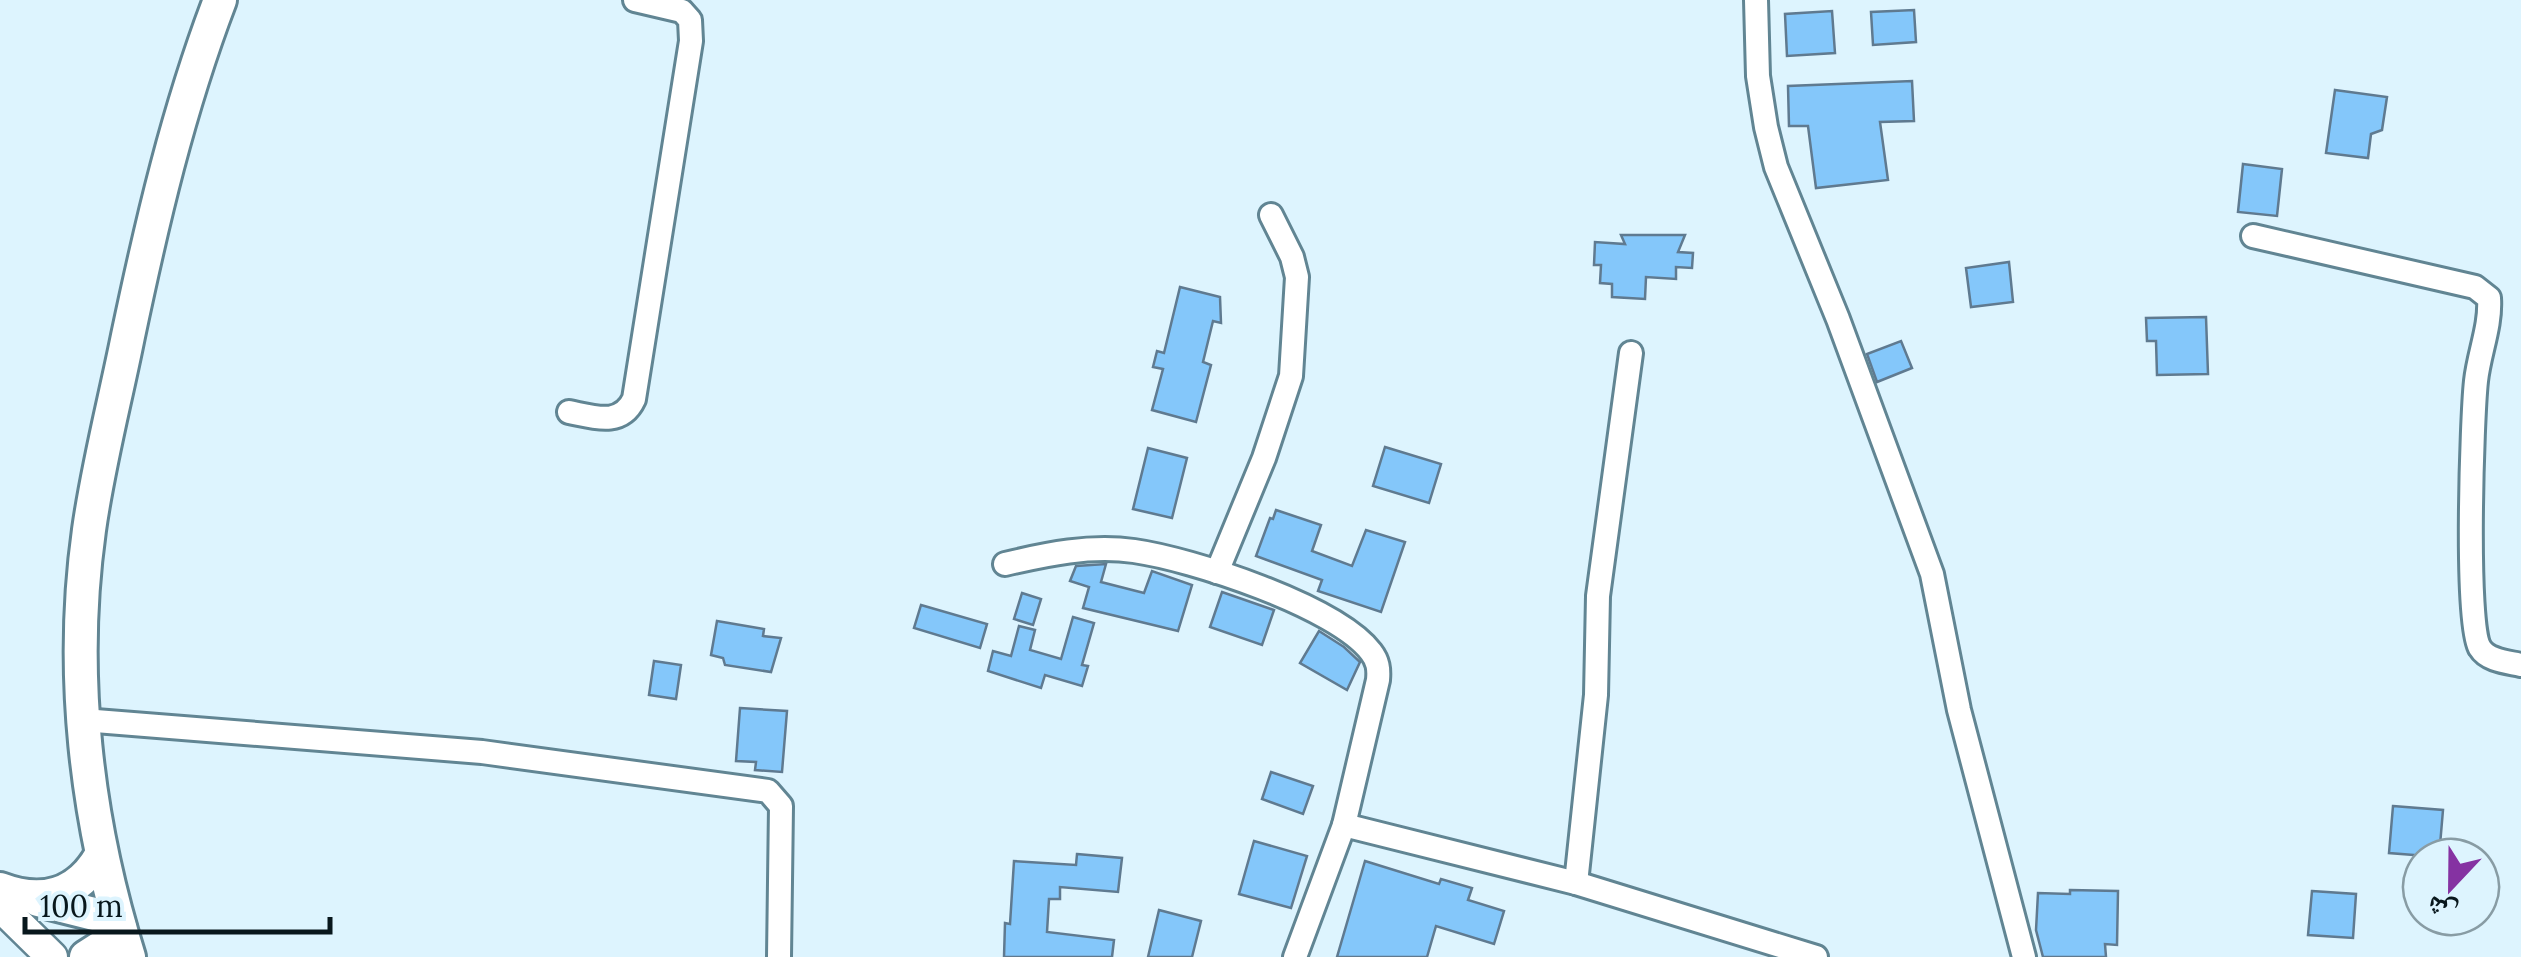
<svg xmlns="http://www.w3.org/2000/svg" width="2521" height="957" font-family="Lora,'Noto Naskh Arabic',serif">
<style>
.building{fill:#84c7fa;stroke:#5f7a90;stroke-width:2.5}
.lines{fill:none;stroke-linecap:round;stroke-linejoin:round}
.minor-casing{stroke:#618593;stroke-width:28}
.tertiary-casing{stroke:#618593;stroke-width:35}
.secondary-casing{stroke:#618593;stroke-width:38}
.minor{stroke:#fff;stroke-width:22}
.tertiary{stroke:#fff;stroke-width:30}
.secondary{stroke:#fff;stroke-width:32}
</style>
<rect width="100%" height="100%" fill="#ddf4fe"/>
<g class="building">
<polygon points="1914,10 1916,42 1873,45 1871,12"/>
<polygon points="1832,11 1835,53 1787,56 1785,14"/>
<polygon points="1912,81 1914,121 1880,122 1888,180 1816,188 1808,126 1789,126 1788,86"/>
<polygon points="2335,90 2387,97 2382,130 2371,134 2368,158 2326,153"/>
<polygon points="2243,164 2282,169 2277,216 2238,212"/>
<polygon points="1621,235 1685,235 1678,252 1693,253 1692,268 1676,267 1676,279 1646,277 1645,299 1612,297 1612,284 1600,283 1601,265 1594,265 1595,242 1625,244"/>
<polygon points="2009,262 2013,302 1971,307 1966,268"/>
<polygon points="1180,287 1220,297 1221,323 1213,321 1203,362 1211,365 1196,422 1152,410 1163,369 1153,367 1157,351 1164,353"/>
<polygon points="2206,317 2208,374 2157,375 2156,341 2147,341 2146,318"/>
<polygon points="1901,341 1912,368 1877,382 1867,354"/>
<polygon points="1385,447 1441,464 1429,503 1373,486"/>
<polygon points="1148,448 1187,458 1172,518 1133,509"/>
<polygon points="1276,510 1321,525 1312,551 1352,566 1366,530 1405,542 1381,612 1318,591 1322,580 1256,556 1270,518 1273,519"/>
<polygon points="1106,564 1101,582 1144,593 1152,571 1192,585 1178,631 1083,608 1089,587 1070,581 1076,566"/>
<polygon points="1222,592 1274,610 1262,645 1210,627"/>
<polygon points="1022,593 1041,599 1033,625 1014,619"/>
<polygon points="921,605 987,624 980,648 914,628"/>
<polygon points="1073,617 1094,623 1082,665 1088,666 1082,686 1045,675 1041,688 988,671 993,651 1011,656 1019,626 1035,630 1030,650 1061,659"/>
<polygon points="717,621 764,629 763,636 781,638 771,672 725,665 723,658 711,655"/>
<polygon points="1319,631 1344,647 1360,662 1347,690 1300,663"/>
<polygon points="654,661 681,665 676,699 649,695"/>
<polygon points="740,708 787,711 782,772 755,770 756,762 736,761"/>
<polygon points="1271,772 1313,786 1303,814 1262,799"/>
<polygon points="2393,806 2443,810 2439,857 2389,853"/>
<polygon points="1254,841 1307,856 1291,908 1239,894"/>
<polygon points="1077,854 1122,858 1118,892 1060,887 1060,899 1049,899 1047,932 1114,940 1112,957 1004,957 1005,923 1010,924 1014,861 1076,865"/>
<polygon points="1365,861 1439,884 1441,879 1472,888 1468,900 1504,911 1494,944 1436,926 1427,957 1337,957"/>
<polygon points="2070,890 2118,891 2117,945 2105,944 2106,957 2043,957 2036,930 2038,893 2070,894"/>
<polygon points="2312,891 2356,894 2353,938 2308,935"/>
<polygon points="1159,910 1201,921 1192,957 1148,957"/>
</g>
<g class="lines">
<defs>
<g id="minor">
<polyline points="1756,0 1758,76 1766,127 1776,167 1838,319 1932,574 1959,710 2024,957"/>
<path d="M2253 236 2475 287 2489 298C2491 326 2479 353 2476 381 2472 418 2465 626 2480 648 2488 661 2508 662 2521 665"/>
<path d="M569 412C594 417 621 427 634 399L691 41 690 20 682 11 635 0"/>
<path d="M1005 564C1047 554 1090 545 1134 551 1191 559 1336 606 1371 652 1378 661 1379 669 1378 680L1344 825 1295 957"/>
<polyline points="1217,572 1264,458 1291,376 1297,277 1292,257 1271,215"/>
<polyline points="83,720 482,752 768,791 781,806 779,957"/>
<polyline points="1344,825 1576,883 1816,957"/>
<polyline points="1576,883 1596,695 1598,596 1631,353"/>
</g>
<polyline id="tertiary" points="0,906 52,957"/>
<g id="secondary">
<path d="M0 889C42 905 78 896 101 855"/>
<polyline points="38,900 98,915 119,925"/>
<polyline points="86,957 111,941 120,928"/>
<path d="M129 957C86 820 69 673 89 530 98 465 115 401 128 336 152 222 178 110 220 0"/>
</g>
</defs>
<use href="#minor" class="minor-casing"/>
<use href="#tertiary" class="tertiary-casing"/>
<use href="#secondary" class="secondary-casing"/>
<use href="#minor" class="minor"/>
<use href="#tertiary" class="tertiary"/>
<use href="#secondary" class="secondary"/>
</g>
<g transform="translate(2451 887) rotate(202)"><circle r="48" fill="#ddf4fe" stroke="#889ca4" stroke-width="2.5"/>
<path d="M0-8L18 38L0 25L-18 38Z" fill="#8532a2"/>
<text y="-15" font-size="28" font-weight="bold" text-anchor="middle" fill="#08171c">ش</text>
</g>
<path d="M25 917v15h305v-15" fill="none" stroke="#08171c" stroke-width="5"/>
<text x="40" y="917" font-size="30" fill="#08171c" stroke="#ddf4fe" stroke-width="8" paint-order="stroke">100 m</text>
</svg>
